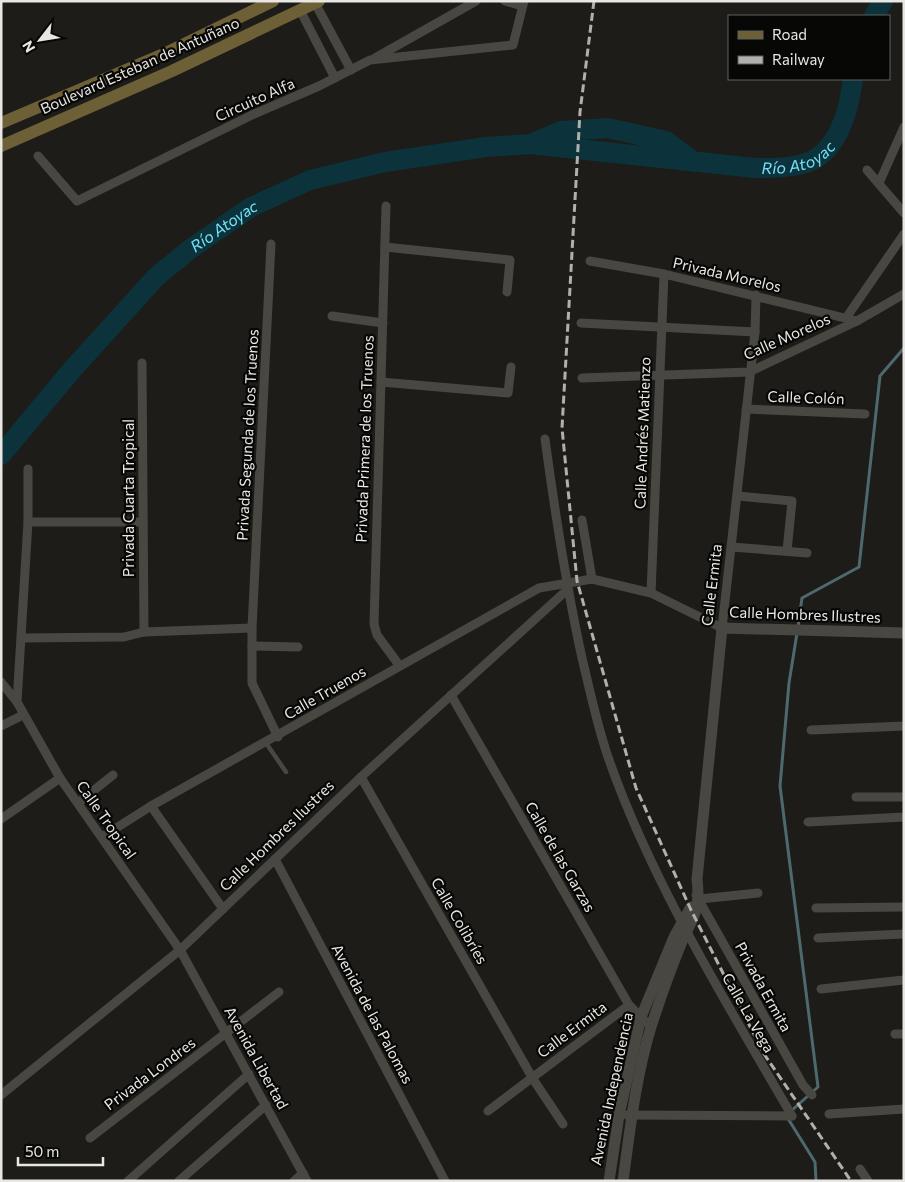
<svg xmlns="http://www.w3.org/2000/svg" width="905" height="1182" font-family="Commissioner,sans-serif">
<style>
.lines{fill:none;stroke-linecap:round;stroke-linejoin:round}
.stream{stroke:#4e696e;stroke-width:3}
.river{stroke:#0c333b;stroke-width:20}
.service{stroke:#494742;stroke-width:4.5}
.minor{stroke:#494742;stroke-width:9}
.tertiary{stroke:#494742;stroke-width:11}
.secondary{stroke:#6d6037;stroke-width:12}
.rail{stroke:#b1b0ad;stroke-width:3;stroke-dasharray:8 4;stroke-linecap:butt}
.labels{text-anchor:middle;stroke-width:4.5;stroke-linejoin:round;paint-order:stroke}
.street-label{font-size:15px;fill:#e8e7e4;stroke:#070705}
.water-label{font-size:16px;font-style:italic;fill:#75e1f9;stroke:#070705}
</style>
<rect width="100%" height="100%" fill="#1d1c18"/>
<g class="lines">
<g class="stream">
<polyline points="798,627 802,598 859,567 880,376 904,348"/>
<polyline points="791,1111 818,1087 780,786 789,683 797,633"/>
<polyline points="787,1117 815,1162 816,1181"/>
</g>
<g class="river">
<polyline points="874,16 883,1"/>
<polyline points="531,144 561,131 608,128 666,141 694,162"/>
<path id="s1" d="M1 455 71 371 156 277 189 250 251 207 310 180 385 162 486 147 530 144 755 168C772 168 789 168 806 163 839 152 849 109 853 79"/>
</g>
<polyline class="service" points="266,743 286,772"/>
<g class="minor">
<polyline points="505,1 522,6"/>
<polyline points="315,3 351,70"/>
<polyline points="300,10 335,78"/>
<polyline points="375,58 476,1"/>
<polyline points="38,156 77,201 252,115 319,86 370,60 513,45 524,1"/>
<polyline points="867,170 904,213"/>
<polyline points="879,183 904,127"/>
<polyline points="386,206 374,624 377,635 399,665"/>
<polyline points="271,244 252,628 252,683 278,737"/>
<polyline points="385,247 510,260 507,292"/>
<polyline points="590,261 664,274 857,321"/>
<polyline points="332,316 383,323"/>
<polyline points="846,318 904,234"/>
<polyline points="581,323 755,332"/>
<polyline points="142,363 144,632"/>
<polyline points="582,378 749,372 857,321 904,294"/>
<polyline points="381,382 508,393 511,367"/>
<polyline points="746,409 865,414"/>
<path d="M545 439C555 513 566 585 582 658 590 691 597 725 608 757 651 881 726 1002 792 1116"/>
<polyline points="738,496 792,501 787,551"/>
<polyline points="582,520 592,579"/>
<polyline points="28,522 143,522"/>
<polyline points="732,547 807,553"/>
<polyline points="651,593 664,274"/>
<polyline points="22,638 124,637 144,632 252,628"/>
<polyline points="252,646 298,647"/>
<polyline points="1,682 17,702 60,778 180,950 307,1181"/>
<polyline points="451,695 629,1005 651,1027"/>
<polyline points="17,702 28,522 28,469"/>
<polyline points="1,726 23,715"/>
<polyline points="811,730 904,726"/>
<polyline points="361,777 533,1079 563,1124"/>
<polyline points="856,797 904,797"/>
<polyline points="78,803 113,775"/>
<polyline points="151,806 223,909"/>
<polyline points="1,819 60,778"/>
<polyline points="808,822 904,817"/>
<polyline points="102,837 151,806 539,588 592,579 651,593 722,628 755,332 756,295"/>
<polyline points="275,859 445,1181"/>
<polyline points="696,895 803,1085 812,1095"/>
<polyline points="700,899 758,893"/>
<polyline points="816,908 904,907"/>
<polyline points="818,938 904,934"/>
<polyline points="821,989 904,980"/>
<polyline points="895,1034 904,1034"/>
<polyline points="1,1095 180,950 361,777 567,590"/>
<polyline points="488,1111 629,1005"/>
<polyline points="829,1114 904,1109"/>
<polyline points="627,1115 792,1116"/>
<polyline points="90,1138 279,992"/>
<polyline points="860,1169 868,1181"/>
<polyline points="128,1181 249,1074"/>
<polyline points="179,1181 266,1105"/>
<polyline points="294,1181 303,1173"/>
</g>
<g class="tertiary">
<polyline points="609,1181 619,1115 641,1017 674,937 691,907"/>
<path d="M623 1181C630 1129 636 1076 651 1027 660 999 670 971 681 944 693 916 701 911 697 879L722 628 904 633"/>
</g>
<g class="secondary">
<polyline points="1,123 166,53 273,1"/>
<polyline points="1,146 172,71 319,1"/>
</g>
<polyline class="rail" points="594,1 580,112 562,428 577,581 636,788 691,910 764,1054 851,1181"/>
</g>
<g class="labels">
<g class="street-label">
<text transform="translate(140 66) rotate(-24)" y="5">Boulevard Esteban de Antuñano</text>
<text transform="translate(255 100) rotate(-24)" y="5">Circuito Alfa</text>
<text transform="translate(727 275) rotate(13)" y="5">Privada Morelos</text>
<text transform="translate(787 337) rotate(-24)" y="5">Calle Morelos</text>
<text transform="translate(806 398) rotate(2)" y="5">Calle Colón</text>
<text transform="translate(643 433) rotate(-88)" y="5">Calle Andrés Matienzo</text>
<text transform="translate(248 435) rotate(-87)" y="5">Privada Segunda de los Truenos</text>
<text transform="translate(365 439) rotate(-88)" y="5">Privada Primera de los Truenos</text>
<text transform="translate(129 498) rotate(-90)" y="5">Privada Cuarta Tropical</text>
<text transform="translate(712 585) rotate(-83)" y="5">Calle Ermita</text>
<text transform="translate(805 615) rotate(2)" y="5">Calle Hombres Ilustres</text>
<text transform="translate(325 693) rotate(-30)" y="5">Calle Truenos</text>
<text transform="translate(106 820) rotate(55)" y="5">Calle Tropical</text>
<text transform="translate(277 836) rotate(-44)" y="5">Calle Hombres Ilustres</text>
<text transform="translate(560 857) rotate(60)" y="5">Calle de las Garzas</text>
<text transform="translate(459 921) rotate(60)" y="5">Calle Colibríes</text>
<text transform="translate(763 987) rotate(61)" y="5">Privada Ermita</text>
<text transform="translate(748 1013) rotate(60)" y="5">Calle La Vega</text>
<text transform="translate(372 1014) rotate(62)" y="5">Avenida de las Palomas</text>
<text transform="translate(572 1030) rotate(-37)" y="5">Calle Ermita</text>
<text transform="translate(256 1058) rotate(61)" y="5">Avenida Libertad</text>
<text transform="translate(150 1074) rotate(-37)" y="5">Privada Londres</text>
<text transform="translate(612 1089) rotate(-78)" y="5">Avenida Independencia</text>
</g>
<g class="water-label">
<text dy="6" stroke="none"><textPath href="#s1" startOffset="914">Río Atoyac</textPath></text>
<text dy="6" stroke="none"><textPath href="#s1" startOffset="321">Río Atoyac</textPath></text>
</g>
</g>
<rect width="905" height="1182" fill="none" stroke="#e8e7e4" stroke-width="5"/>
<rect x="728" y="15" width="162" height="65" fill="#070705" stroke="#61615e"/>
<rect x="738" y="31" width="25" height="8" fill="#6d6037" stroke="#61615e"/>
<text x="772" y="40" font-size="15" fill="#e8e7e4">Road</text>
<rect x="738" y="56" width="25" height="8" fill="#b1b0ad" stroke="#61615e"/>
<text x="772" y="65" font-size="15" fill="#e8e7e4">Railway</text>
<g transform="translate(40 40) rotate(239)" stroke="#070705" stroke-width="4" paint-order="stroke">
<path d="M0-4L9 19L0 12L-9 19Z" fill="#e8e7e4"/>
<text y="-8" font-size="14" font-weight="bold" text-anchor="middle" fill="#e8e7e4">N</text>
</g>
<path d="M18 1157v8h85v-8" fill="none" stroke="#e8e7e4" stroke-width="2.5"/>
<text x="25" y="1157" font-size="15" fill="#e8e7e4" stroke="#070705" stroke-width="4" paint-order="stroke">50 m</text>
</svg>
